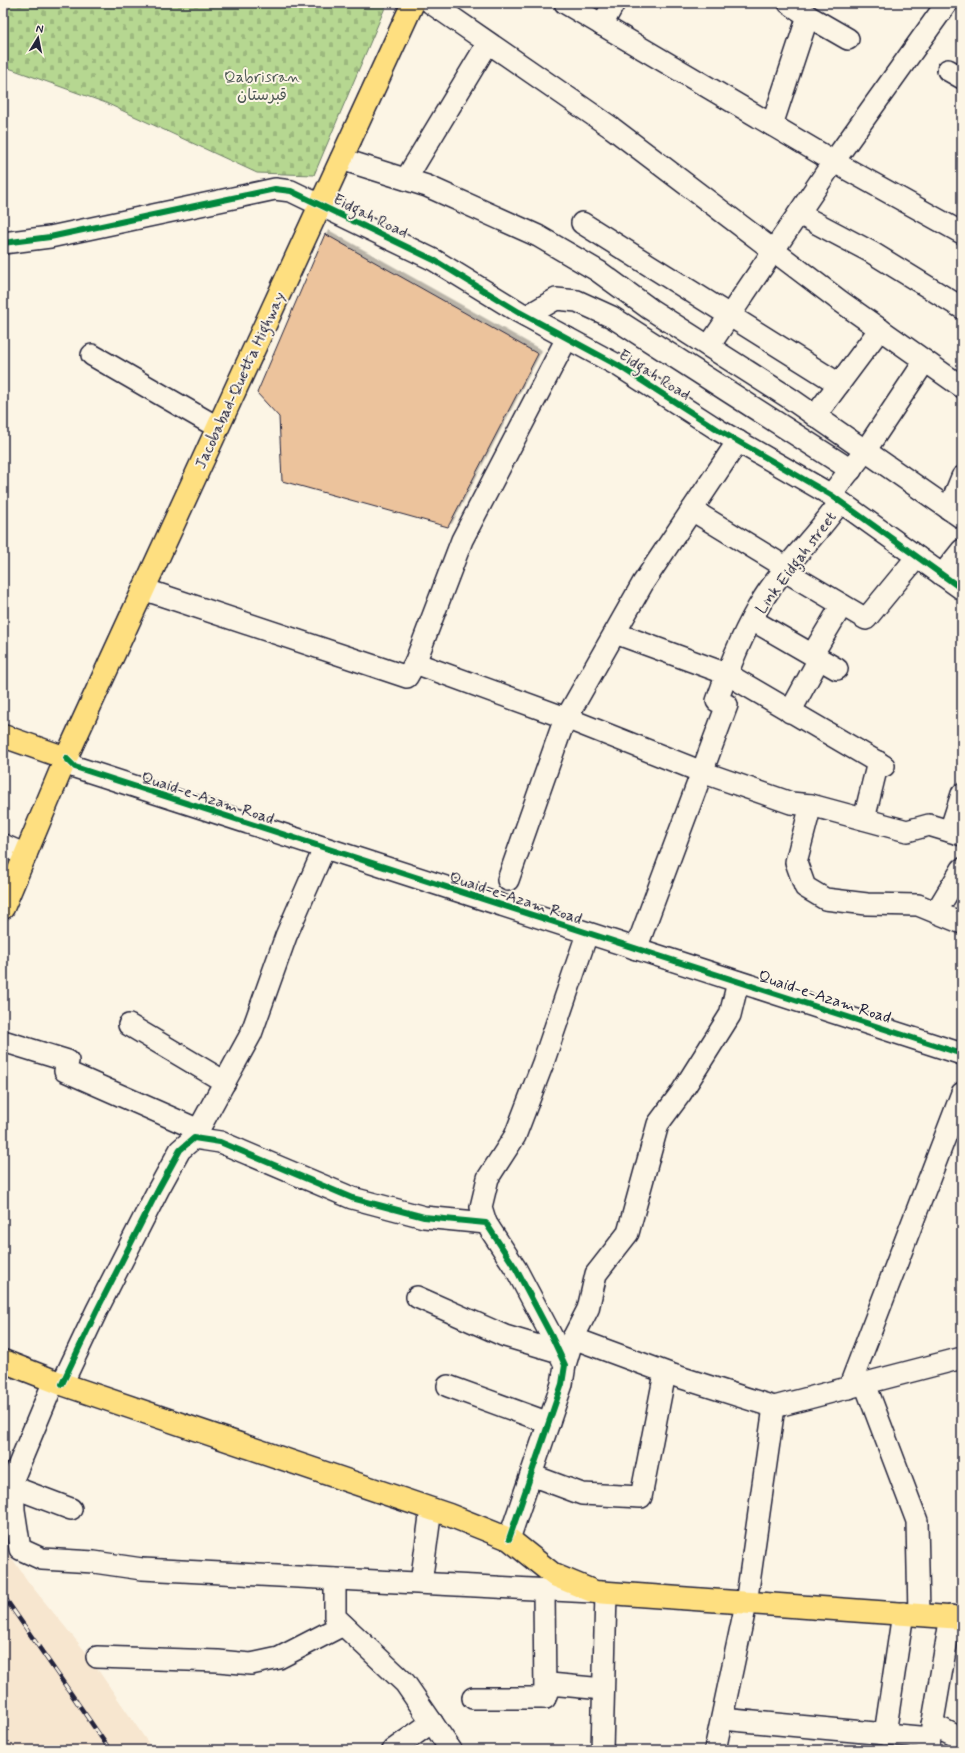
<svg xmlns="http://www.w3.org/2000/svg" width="965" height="1753" font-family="Mynerve,'Playpen Sans Arabic',sans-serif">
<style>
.built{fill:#f7e6cf}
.cemetery{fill:url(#cemetery-stones);stroke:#6c7c66}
.building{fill:#ecc39c;stroke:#22223b;filter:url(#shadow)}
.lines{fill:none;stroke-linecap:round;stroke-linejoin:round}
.minor-casing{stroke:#22223b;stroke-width:24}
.major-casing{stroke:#22223b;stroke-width:25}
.minor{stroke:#fcf5e5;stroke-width:21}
.major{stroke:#fedf80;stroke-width:22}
.rail-casing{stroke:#22223b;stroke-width:4.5}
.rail{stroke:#fcf5e5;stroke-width:3;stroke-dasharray:9;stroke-linecap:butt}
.cycleway-casing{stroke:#fcf5e5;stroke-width:8}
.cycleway{stroke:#00873e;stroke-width:6}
.labels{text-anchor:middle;stroke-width:4;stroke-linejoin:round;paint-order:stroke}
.park-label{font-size:16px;fill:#4e5855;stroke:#fcf5e5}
.street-label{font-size:16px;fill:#22223b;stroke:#fcf5e5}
</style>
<defs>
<pattern id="cemetery-stones" width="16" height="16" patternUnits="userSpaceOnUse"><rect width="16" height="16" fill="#b6d791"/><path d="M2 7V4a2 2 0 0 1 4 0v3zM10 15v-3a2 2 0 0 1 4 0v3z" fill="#9cb87e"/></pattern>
<filter id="shadow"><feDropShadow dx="3.5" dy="-3.5" stdDeviation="0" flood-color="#0004"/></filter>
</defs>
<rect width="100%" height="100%" fill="#fcf5e5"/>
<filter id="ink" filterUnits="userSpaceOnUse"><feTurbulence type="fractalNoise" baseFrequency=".025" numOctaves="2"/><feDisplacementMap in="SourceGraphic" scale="8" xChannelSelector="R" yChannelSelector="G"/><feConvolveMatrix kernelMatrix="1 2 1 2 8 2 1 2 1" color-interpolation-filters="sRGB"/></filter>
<g filter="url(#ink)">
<polygon class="built" points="3,1545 29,1583 85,1651 153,1750 3,1750"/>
<polygon class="cemetery" points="3,3 387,3 314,175 257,173 106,103 3,66"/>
<polygon class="building" points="325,234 538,354 448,527 282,481 279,417 257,393"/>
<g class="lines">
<defs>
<g id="minor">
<polyline points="431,3 612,128 840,301 962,387"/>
<polyline points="565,3 845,168 962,233"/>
<polyline points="789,3 808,16 848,39"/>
<polyline points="602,25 614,3"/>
<polyline points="948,70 962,78"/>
<polyline points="772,125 808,16"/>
<polyline points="341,159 427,186 538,236 598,271 650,309 791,399 962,518"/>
<polyline points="406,179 488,43"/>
<polyline points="799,214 871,252 962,308"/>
<polyline points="582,223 839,384"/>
<polyline points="3,243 50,237 275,189 291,191 434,260 519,312 619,366 720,431 831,495 962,589"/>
<polyline points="527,316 556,299 577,301 612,317 851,470"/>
<polyline points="709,346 834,161 947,3"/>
<polyline points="92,355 217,427"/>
<polyline points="815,416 880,329"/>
<polyline points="831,495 865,451 925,361"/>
<polyline points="949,509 962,477"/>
<polyline points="692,510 787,568"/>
<polyline points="785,571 866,619 917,557"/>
<polyline points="942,575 962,550"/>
<polyline points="143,589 407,677 415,663 462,540 567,338"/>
<polyline points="752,620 837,669"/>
<polyline points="615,633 727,674 884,766"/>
<polyline points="812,655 842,605"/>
<polyline points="415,663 566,718 702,772 791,803 811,805 907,831 929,825 962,835"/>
<polyline points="790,712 819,659"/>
<polyline points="66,758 75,767 962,1054"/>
<polyline points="811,805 796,862 805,887 825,899 867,904 918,905 962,923"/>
<polyline points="864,819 878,762"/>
<polyline points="950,831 962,794"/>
<polyline points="3,845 26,855"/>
<polyline points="508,880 563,724 643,583 738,441"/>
<polyline points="936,912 962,869"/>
<path d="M636 949 727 705 717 701C730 664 745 626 767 593 789 560 818 534 840 502"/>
<polyline points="129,1025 225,1082"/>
<polyline points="3,1041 68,1061 65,1071 199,1130"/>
<polyline points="194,1138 251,1034 286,936 324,849"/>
<polyline points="486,1223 481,1207 488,1178 515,1136 543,1063 587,934"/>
<polyline points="417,1297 505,1336 559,1352"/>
<polyline points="573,1338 673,1375 774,1407 962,1358"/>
<polyline points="565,1365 573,1338 588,1309 596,1274 628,1233 658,1124 681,1093 730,1015 738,982"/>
<polyline points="54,1381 13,1479 14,1510 20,1549 42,1559 94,1562 142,1569 592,1592"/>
<polyline points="62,1384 97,1310 158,1190 180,1150 194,1138 220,1142 352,1198 424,1217 486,1223 516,1269 552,1337 565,1365 562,1384 509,1539"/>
<polyline points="865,1384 917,1521 919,1614"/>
<polyline points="448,1386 549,1423"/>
<polyline points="849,1388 962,1093"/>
<polyline points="531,1475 582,1494 641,1497 665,1373"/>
<polyline points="13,1487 71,1509"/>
<polyline points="335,1579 335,1617 405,1683 451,1750"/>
<polyline points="421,1583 431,1509"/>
<polyline points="544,1590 545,1698"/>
<polyline points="97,1657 218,1661 251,1664 279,1658 343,1625"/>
<polyline points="473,1698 545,1698 550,1684 603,1689"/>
<polyline points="722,1719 930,1738"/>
<polyline points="932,1724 962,1739"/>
<polyline points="885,1734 903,1613"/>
<polyline points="393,1750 432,1722"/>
<polyline points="602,1750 606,1593"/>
<polyline points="715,1750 746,1604 774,1407"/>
<polyline points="928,1750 951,1616"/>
</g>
<g id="major">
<polyline points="3,736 66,758"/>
<polyline points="3,908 66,758 413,3"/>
<polyline points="3,1361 62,1384 449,1515 509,1539 554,1575 595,1592 962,1618"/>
</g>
</defs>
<use href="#minor" class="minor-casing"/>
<use href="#major" class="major-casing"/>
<use href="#minor" class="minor"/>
<use href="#major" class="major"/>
<defs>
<polyline id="rail" points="3,1595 110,1750"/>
</defs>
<use href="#rail" class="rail-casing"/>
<use href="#rail" class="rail"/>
<defs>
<g id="cycleway">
<polyline points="3,243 50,237 275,189 291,191 434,260 519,312 619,366 720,431 831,495 962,589"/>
<polyline points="66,758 75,767 962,1054"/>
<polyline points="62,1384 97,1310 158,1190 180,1150 194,1138 220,1142 352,1198 424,1217 486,1223 516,1269 552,1337 565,1365 562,1384 509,1539"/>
</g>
</defs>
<use href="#cycleway" class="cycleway-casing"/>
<use href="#cycleway" class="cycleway"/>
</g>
</g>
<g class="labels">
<g class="park-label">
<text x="262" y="82">Qabrisran<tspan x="262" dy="18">قبرستان</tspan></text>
</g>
<g class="street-label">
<text transform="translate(371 215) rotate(26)" y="6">Eidgah Road</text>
<text transform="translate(655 374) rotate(32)" y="6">Eidgah Road</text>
<text transform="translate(239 380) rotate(-65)" y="6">Jacobabad-Quetta Highway</text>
<text transform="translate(795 562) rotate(-53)" y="6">Link Eidgah street</text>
<text transform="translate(208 797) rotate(18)" y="6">Quaid-e-Azam Road</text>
<text transform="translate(516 897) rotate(18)" y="6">Quaid-e-Azam Road</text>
<text transform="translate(825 996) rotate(18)" y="6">Quaid-e-Azam Road</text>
</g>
</g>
<rect width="965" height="1753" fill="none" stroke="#fcf5e5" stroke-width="16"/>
<rect x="8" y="8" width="949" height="1737" fill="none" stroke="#22223b" stroke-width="1.5" filter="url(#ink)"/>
<g transform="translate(38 38) rotate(10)" stroke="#fcf5e5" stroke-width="3" paint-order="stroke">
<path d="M0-3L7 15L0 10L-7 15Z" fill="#22223b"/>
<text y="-6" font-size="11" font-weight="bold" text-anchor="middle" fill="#22223b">N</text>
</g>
</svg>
